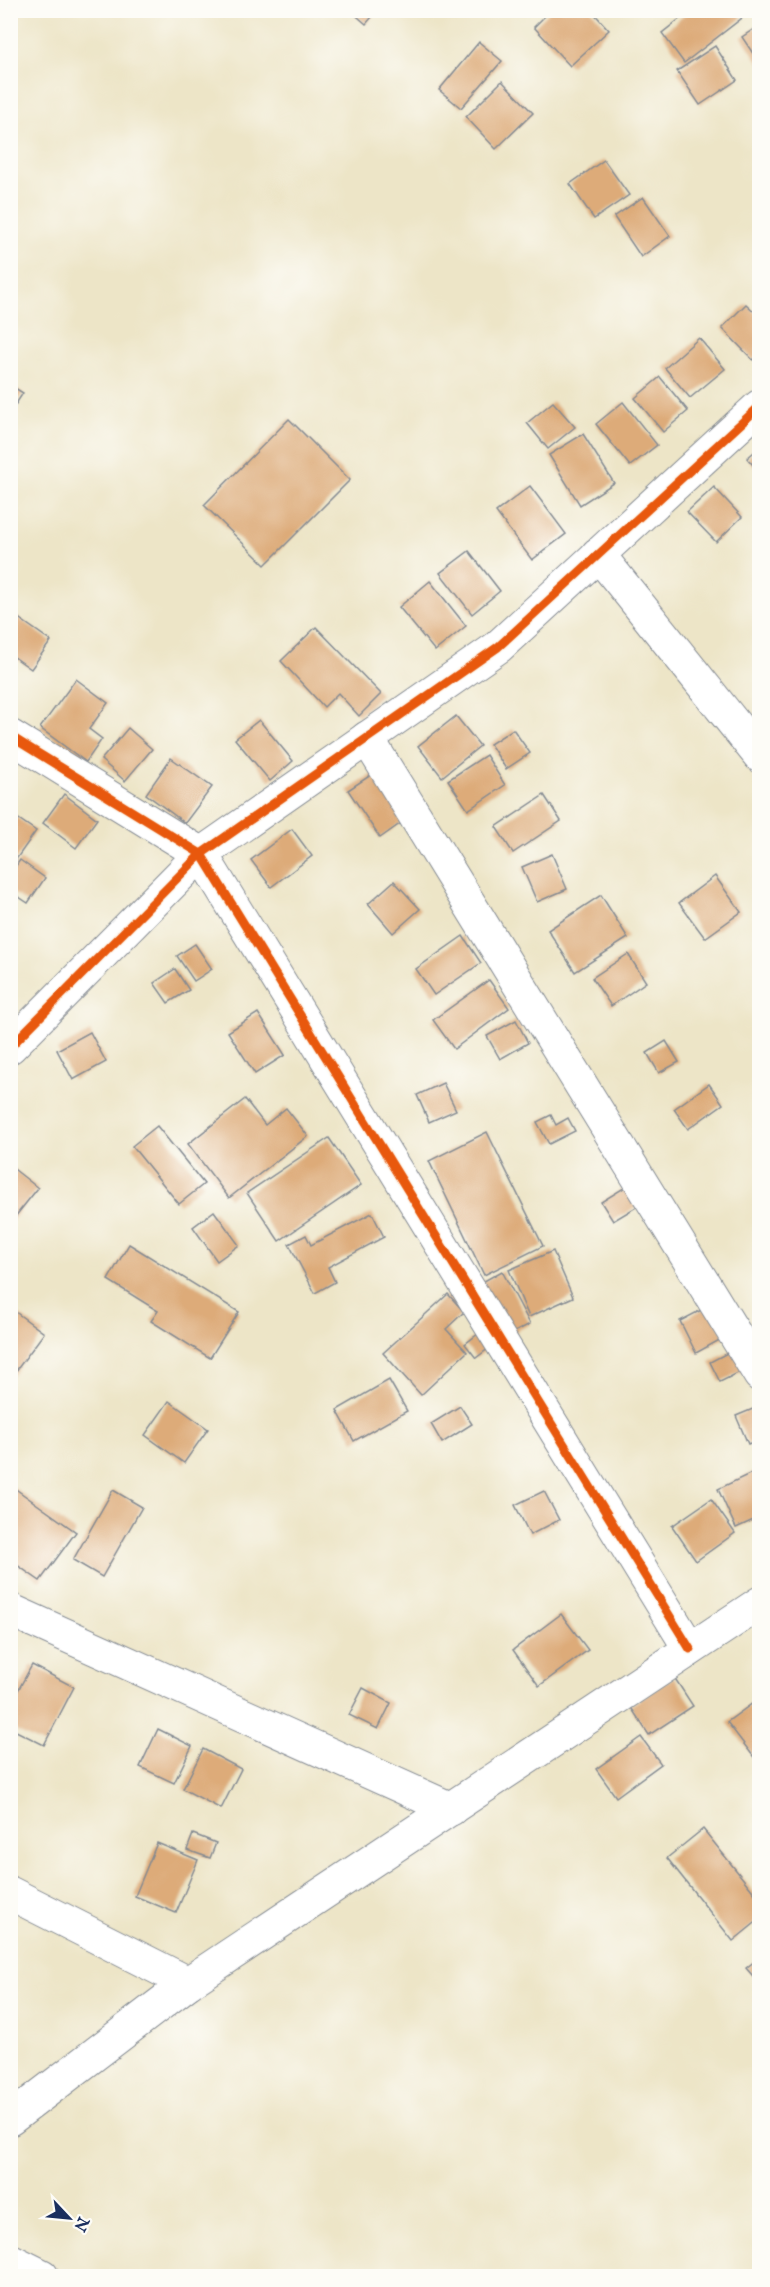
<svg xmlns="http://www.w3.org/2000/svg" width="770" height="2287" font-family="'IM FELL English',serif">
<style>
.building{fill:#ddab79}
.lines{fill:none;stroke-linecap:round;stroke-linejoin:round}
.minor-casing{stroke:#848a92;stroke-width:35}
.minor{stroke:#fff;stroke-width:33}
.cycleway-casing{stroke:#fdfcf7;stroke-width:13}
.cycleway{stroke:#e8590c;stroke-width:9}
</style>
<rect width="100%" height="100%" fill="#fdfcf7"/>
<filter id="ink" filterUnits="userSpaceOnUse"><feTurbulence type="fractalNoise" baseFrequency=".0167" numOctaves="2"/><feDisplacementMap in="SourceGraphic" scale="12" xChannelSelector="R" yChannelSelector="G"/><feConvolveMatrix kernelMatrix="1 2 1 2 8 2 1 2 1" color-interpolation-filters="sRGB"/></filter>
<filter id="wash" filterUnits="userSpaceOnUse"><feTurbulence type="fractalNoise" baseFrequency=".008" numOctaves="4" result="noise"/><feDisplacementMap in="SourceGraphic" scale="24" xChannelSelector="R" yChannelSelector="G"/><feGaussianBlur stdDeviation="1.35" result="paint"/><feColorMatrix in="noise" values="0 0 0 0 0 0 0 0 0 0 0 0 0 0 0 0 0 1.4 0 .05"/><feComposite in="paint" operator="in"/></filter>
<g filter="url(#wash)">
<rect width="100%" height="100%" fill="#ede5c7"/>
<g id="blocks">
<g class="building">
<polygon points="350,10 378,10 366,24"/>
<polygon points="551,10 591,10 609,30 570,66 534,27"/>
<polygon points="691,10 736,10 742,18 684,63 662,33"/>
<polygon points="760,25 760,64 742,37"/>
<polygon points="479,42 502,61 461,108 439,90"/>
<polygon points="715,46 737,80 700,105 677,71"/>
<polygon points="502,81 533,113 496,149 466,117"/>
<polygon points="604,160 629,195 594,219 570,184"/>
<polygon points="643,197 670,236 641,257 614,217"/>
<polygon points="746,304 760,317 760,354 753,360 722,328"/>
<polygon points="699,338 725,369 690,398 665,368"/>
<polygon points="660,377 688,411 663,432 635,398"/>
<polygon points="10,385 23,393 10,413"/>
<polygon points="553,402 575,427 548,449 527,423"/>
<polygon points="623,402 657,445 630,466 596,424"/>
<polygon points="289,419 350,480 265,565 204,505"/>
<polygon points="583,434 614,483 580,505 549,455"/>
<polygon points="760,447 760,473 747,458"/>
<polygon points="530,486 566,534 532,560 496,512"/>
<polygon points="714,487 742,517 716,542 687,512"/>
<polygon points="469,551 500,591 472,614 440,573"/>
<polygon points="430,581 466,626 435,651 399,607"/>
<polygon points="10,612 51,641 31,669 10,654"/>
<polygon points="316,627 381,694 359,716 338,693 324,707 281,661"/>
<polygon points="76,679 108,703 89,729 102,739 86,762 40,728"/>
<polygon points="456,716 480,746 442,777 418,746"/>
<polygon points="259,720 293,761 270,781 235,739"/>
<polygon points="128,728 152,749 125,781 101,760"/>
<polygon points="513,729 530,753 506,769 490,744"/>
<polygon points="486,755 505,785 468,810 448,780"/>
<polygon points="171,758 212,787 185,823 146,794"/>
<polygon points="377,771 408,818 380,838 348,790"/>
<polygon points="64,794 97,819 76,848 43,823"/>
<polygon points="544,795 561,821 513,853 496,827"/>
<polygon points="10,813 36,831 10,868"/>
<polygon points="292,829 312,856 271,887 251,860"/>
<polygon points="552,854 567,889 537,902 522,867"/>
<polygon points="20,860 45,878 28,903 10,891 10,874"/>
<polygon points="715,876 741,912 705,938 679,903"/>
<polygon points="394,881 420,909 393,933 368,904"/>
<polygon points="601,895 628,938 575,972 548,930"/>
<polygon points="463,936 481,963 434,995 416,969"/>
<polygon points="195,944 212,969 194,981 177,956"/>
<polygon points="628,954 646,982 611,1006 592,978"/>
<polygon points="175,969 189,990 168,1003 154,983"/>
<polygon points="489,980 509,1008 454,1049 433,1020"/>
<polygon points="258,1013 285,1055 255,1074 228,1032"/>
<polygon points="516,1020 528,1043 500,1059 487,1036"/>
<polygon points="90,1032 106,1062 73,1080 57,1050"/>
<polygon points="666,1041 679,1062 659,1073 647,1053"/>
<polygon points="443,1083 456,1110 429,1122 417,1095"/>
<polygon points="709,1084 723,1104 688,1129 674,1109"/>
<polygon points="245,1099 265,1125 286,1108 308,1136 229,1198 188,1144"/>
<polygon points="551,1115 556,1125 568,1118 575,1131 549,1144 537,1122"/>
<polygon points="157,1126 204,1184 179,1204 132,1146"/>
<polygon points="487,1132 543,1246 484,1275 429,1161"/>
<polygon points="329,1138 361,1185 279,1241 247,1193"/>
<polygon points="10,1166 38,1188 10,1223"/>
<polygon points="627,1186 638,1206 613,1221 601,1202"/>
<polygon points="214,1211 239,1245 217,1261 193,1227"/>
<polygon points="372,1213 384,1237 328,1267 335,1282 315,1293 289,1244 306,1235 311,1245"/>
<polygon points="129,1244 239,1312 210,1358 151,1321 158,1311 108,1280"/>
<polygon points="553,1251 573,1297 529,1317 509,1270"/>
<polygon points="502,1271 530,1324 505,1337 477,1285"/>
<polygon points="448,1294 464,1312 446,1329 467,1352 421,1395 383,1353"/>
<polygon points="709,1306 725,1337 696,1353 680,1321"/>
<polygon points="10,1308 44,1333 10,1379"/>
<polygon points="487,1327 498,1341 476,1358 465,1344"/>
<polygon points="733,1350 744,1370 720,1382 710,1362"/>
<polygon points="389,1380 407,1411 354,1441 337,1410"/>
<polygon points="169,1401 208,1429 184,1463 145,1435"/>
<polygon points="460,1406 472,1424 442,1443 431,1424"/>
<polygon points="760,1406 760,1439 748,1444 736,1416"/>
<polygon points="760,1469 760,1517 736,1528 718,1489"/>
<polygon points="10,1485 76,1532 40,1581 10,1560"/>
<polygon points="113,1490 142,1507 102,1577 73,1560"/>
<polygon points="544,1491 559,1520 530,1535 515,1505"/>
<polygon points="711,1499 735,1533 696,1561 672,1526"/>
<polygon points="561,1614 588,1650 539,1686 513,1650"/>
<polygon points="32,1665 74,1687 44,1745 10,1728 10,1705"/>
<polygon points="674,1677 693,1706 649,1735 630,1706"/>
<polygon points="363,1688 391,1703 378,1729 349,1715"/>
<polygon points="760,1698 760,1765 727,1722"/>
<polygon points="158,1729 192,1746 174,1783 140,1767"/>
<polygon points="641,1737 661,1764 616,1797 596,1769"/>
<polygon points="203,1749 241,1769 221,1809 183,1789"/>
<polygon points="703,1829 760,1900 760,1919 733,1941 667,1858"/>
<polygon points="193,1834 216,1843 210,1858 187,1850"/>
<polygon points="157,1843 198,1860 176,1913 135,1896"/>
<polygon points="760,1957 760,1984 746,1968"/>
</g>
</g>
</g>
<g filter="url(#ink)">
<use href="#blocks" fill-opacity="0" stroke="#848a92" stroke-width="1.5"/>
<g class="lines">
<defs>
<g id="minor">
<polyline points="598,554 760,756"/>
<polyline points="10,736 201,854 690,1649"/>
<polyline points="367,738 760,1375"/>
<polyline points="10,1047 201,854 498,647 760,406"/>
<polyline points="10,1610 451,1809"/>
<polyline points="10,1893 188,1983"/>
<polyline points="10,2119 188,1983 760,1603"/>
<polyline points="10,2260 42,2276"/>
</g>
</defs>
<use href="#minor" class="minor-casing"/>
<use href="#minor" class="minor"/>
<defs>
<g id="cycleway">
<polyline points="10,736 201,854 690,1649"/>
<polyline points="10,1047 201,854 498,647 760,406"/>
</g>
</defs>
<use href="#cycleway" class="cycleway-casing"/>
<use href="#cycleway" class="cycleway"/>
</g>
</g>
<rect width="770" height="2287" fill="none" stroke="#fdfcf7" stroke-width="36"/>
<g transform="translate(69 2218) rotate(116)" stroke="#fdfcf7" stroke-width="4.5" paint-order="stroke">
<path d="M0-4.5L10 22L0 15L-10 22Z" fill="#1b2f5e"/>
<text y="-9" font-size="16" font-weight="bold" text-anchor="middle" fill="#1b2f5e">N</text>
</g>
</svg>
